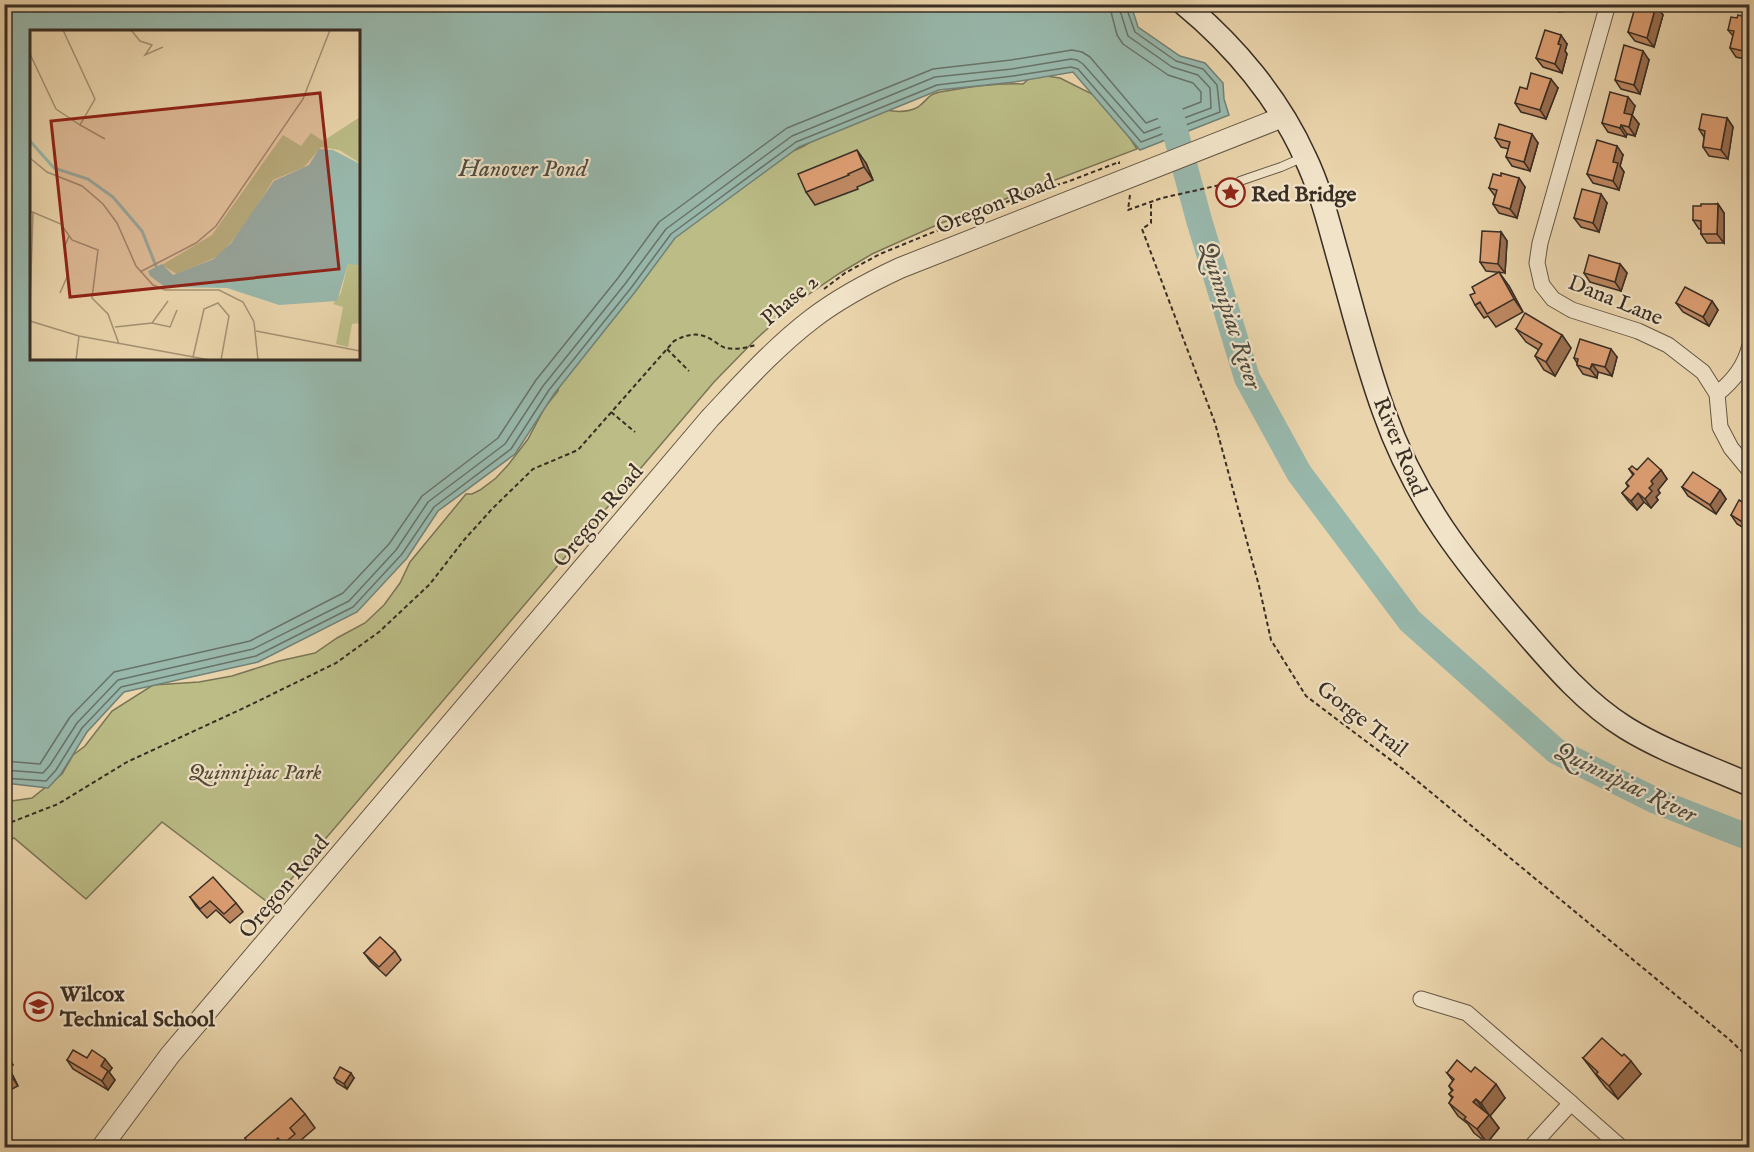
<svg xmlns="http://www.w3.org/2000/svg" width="1754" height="1152" font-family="'IM FELL English',serif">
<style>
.green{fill:#bbbc86;stroke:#7a7556;stroke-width:1.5}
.water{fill:#98b8ac;stroke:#728176;stroke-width:1.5;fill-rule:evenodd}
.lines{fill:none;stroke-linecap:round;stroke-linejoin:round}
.shore{stroke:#687368;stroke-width:1.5}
.river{stroke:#98b8ac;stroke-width:26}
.service-casing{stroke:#655846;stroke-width:10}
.minor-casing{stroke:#655846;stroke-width:17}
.tertiary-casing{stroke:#655846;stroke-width:22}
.secondary-casing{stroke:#392e25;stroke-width:25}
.path{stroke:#392e25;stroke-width:2;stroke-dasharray:4.5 3;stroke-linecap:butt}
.service{stroke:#f1e3c8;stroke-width:8}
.minor{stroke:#f1e3c8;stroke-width:15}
.tertiary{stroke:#f1e3c8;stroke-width:20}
.secondary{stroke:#f1e3c8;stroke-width:22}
.wall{fill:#bd8862;stroke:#392e25;stroke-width:1.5}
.shaded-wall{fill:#9a6f50;stroke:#392e25;stroke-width:1.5}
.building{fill:#dc9e72;stroke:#392e25;stroke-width:1.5}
.labels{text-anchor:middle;stroke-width:4.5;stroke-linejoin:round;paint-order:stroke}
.poi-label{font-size:22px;font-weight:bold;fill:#392e25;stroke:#f1e3c8;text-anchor:start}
.street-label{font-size:22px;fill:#392e25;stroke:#f1e3c8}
.park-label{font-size:22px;font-style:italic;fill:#534a38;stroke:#f1e3c8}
.water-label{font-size:24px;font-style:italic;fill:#4c4a40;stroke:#f1e3c8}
.inset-river{fill:none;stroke:#98b8ac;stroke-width:3}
.inset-road{fill:none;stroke:#a39275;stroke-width:1.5}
.view{fill:#8f2418;fill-opacity:0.15;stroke:#8f2418;stroke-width:3}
.inset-edge{fill:none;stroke:#392e25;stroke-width:3}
</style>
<rect width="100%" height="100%" fill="#ead4ab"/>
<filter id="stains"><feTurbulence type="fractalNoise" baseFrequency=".00333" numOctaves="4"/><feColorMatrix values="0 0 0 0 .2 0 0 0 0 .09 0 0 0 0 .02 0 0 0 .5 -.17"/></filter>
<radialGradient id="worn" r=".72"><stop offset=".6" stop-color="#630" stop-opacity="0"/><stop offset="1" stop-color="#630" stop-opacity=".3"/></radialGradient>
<path class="green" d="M1046 76 1060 78 1100 98 1124 129 1137 149 939 224 872 254 840 273 793 305 753 342 714 382 270 904 162 822 86 899 14 838 5 842V802L32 798 62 774 73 755 85 746 112 711 153 685 199 682 232 676 279 661 315 653 337 638 365 623 384 605 400 583 410 562 466 494H472L480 490 496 478 508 465 528 439 545 407 558 391 562 370 667 243 780 157 804 146 829 130 886 110C896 112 909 112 918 107 927 101 928 94 940 92 968 87 994 83 1023 84L1031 77Z"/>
<path class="water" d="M5 4 1131 5 1138 27 1180 56 1205 63 1223 83 1224 99 1229 115 1140 150 1073 72 1014 82 939 90 799 147 675 238 635 292 554 394 515 454 438 511 407 558 357 612 258 662 124 692 87 732 61 774 48 788 5 783ZM32 32H358V358H32Z"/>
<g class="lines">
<g class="shore">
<polyline points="4,761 40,764 70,717 114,672 250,641 343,593 389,544 422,496 498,438 536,380 618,278 659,222 787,128 933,69 1011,60 1072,50 1082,52 1090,57 1146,123 1201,102 1201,92 1193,83 1168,75 1123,44 1117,35 1109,4"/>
<polyline points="4,770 43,773 50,765 77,723 118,680 253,649 349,601 396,550 428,502 505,444 543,386 625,284 666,229 792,136 935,77 1012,69 1071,59 1077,60 1083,64 1144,133 1211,108 1210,88 1198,75 1172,67 1128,36 1118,4"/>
<polyline points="4,778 46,781 56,770 82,728 121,687 256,656 353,607 402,554 434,507 511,449 549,390 631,288 671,234 796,142 937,85 1013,76 1071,67 1078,69 1141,142 1220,112 1217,85 1203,69 1176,61 1135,32 1125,4"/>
</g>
<polyline class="river" points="1164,106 1170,112 1199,220 1247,378 1299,473 1410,621 1556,751 1656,801 1750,838"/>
<defs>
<polyline id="service" points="1240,181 1281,167 1304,157"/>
<g id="minor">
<polyline points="1608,4 1540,243 1537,263 1542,285 1553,299 1572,310 1638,331 1668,345 1703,372 1717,394 1720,427 1731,448 1750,471"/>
<path d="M1717 394C1734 380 1745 366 1750 345"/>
<polyline points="1421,999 1467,1013 1571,1103 1530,1148"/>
<polyline points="1571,1103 1622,1148"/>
</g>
<path id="tertiary" d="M101 1148 170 1055 710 418C743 383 774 348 812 319 839 298 870 282 900 268L1283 117"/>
<path id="secondary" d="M1184 4C1234 45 1279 99 1305 157 1320 188 1328 221 1337 253 1352 306 1365 360 1384 412 1415 500 1464 562 1524 631 1554 666 1587 704 1626 728 1665 752 1708 766 1750 785"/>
</defs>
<use href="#service" class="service-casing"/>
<use href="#minor" class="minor-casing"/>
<use href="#tertiary" class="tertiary-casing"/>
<use href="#secondary" class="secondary-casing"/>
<g class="path">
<polyline points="1130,195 1128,210 1162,198 1229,183"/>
<polyline points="1151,204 1151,223 1142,229 1215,423 1259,586 1271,640 1306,696 1404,770 1730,1040 1750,1059"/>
<polyline points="824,289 845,273 880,254 1031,192 1067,182 1119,162 1119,164"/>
<polyline points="667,349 689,371"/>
<polyline points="611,412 635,432"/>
<path d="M4 825 58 804 127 762 246 707 336 663 379 632 430 584 464 540 492 509 533 469 578 450 674 341C689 333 700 332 714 341 718 344 722 347 726 348 736 350 746 348 755 345"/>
</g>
<use href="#service" class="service"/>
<use href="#minor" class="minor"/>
<use href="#tertiary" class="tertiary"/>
<use href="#secondary" class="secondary"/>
</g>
<g class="wall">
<polygon points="1554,4 1579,4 1580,9 1559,12"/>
<polygon points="1656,6 1663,15 1654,47 1635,41 1628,32"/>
<polygon points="1737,18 1749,18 1749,60 1736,57 1730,48 1733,36 1728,30"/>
<polygon points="1567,44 1565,51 1567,54 1562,73 1543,67 1536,58"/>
<polygon points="1649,60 1640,94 1621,89 1615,80"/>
<polygon points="1558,88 1546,119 1521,112 1515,103 1527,89"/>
<polygon points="1635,106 1632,115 1639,124 1635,136 1627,134 1626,137 1608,132 1602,123"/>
<polygon points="1727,118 1733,127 1728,159 1709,156 1703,147 1704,137 1699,129"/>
<polygon points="1495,138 1538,143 1530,171 1512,166 1506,157 1509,149 1501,147"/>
<polygon points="1623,155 1620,166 1624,172 1619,190 1593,183 1587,174"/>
<polygon points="866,163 873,180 857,187 858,189 815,205 806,192"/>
<polygon points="1525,187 1517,218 1499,213 1493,204 1495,196 1489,188"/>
<polygon points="1607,203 1599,232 1581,227 1574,218"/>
<polygon points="1718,204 1724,213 1724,243 1707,243 1701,234 1701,229 1699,229 1693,220 1701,206"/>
<polygon points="1501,232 1507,241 1505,273 1486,271 1480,262"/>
<polygon points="1620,264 1627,273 1621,291 1590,282 1584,273"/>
<polygon points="1509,286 1523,312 1496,327 1488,316 1484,318 1475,305"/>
<polygon points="1712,301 1718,310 1709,326 1683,312 1676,303"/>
<polygon points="1516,329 1562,335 1571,348 1555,376 1544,370 1535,356 1539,350 1526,342"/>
<polygon points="1617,357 1612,376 1598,372 1597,378 1583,374 1577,365 1577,363 1574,358"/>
<polygon points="1629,469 1661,470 1667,479 1658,490 1660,493 1656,497 1658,500 1651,508 1644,502 1637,510 1629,502 1622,493 1628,487 1626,483 1633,475"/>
<polygon points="1682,487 1720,490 1726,499 1716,514 1688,496"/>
<polygon points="1749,506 1749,531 1737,524 1731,515"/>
<polygon points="190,897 236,903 243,912 230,923 216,910 207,918 196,906"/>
<polygon points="395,951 401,960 386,976 371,962 364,953"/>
<polygon points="4,1049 13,1065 9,1068 18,1086 8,1091 4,1086"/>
<polygon points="87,1058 112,1068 109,1072 115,1080 108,1090 73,1069 67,1060"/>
<polygon points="1583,1058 1641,1074 1618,1099 1606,1088"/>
<polygon points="1447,1073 1505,1098 1490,1116 1499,1128 1487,1143 1474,1133 1468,1124 1458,1116 1449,1103 1452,1098 1449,1094 1452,1091 1449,1086 1453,1081"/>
<polygon points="334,1078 354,1078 347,1089 337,1083"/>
<polygon points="305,1114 315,1128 300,1141 304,1147 252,1148 245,1138"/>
</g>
<g class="shaded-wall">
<polygon points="1656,6 1663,15 1654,47 1647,38"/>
<polygon points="1561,35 1567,44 1565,51 1567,54 1562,73 1555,64 1558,44"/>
<polygon points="1643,51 1649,60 1640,94 1634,85"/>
<polygon points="1551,79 1558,88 1546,119 1540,110"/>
<polygon points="1628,97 1635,106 1630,122 1624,113"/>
<polygon points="1632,115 1639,124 1635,136 1629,127"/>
<polygon points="1727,118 1733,127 1728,159 1721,150"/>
<polygon points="1621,125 1627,134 1626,137 1620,128"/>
<polygon points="1532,134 1538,143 1530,171 1524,162"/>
<polygon points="1617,146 1623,155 1620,166 1624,172 1619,190 1613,181 1613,162"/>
<polygon points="857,150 866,163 873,180 864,167"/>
<polygon points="1519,178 1525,187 1517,218 1510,209"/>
<polygon points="1601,194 1607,203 1599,232 1593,223"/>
<polygon points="1718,204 1724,213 1724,243 1717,234"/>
<polygon points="1501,232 1507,241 1505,273 1498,264"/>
<polygon points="1620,264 1627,273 1621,291 1615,282"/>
<polygon points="1499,272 1509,286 1523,312 1514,299"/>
<polygon points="1712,301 1718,310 1709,326 1703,317"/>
<polygon points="1562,335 1571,348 1555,376 1546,362"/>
<polygon points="1611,349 1617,357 1612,376 1605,367"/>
<polygon points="1592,364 1598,372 1597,378 1590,369"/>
<polygon points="1661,470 1667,479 1658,490 1660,493 1656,497 1658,500 1651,508 1645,499 1651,481"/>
<polygon points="1720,490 1726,499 1716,514 1710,505"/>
<polygon points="1638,493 1644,502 1637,510 1631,501"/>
<polygon points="4,1049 13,1065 4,1052"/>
<polygon points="105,1059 112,1068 109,1072 115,1080 108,1090 102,1081 101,1066"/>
<polygon points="1631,1061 1641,1074 1618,1099 1609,1086"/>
<polygon points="4,1062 9,1068 18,1086 12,1077"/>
<polygon points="351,1073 354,1078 347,1089 344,1084"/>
<polygon points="1496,1084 1505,1098 1490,1116 1499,1128 1487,1143 1477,1129 1489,1115 1481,1103"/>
<polygon points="1476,1099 1485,1112 1473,1102"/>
</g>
<g class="building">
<polygon points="1636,4 1652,4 1656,6 1647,38 1628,32"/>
<polygon points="1738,15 1749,18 1749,46 1748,52 1730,48 1734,31 1728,30 1731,17 1737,18"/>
<polygon points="1545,30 1561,35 1558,44 1561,45 1555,64 1536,58"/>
<polygon points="1624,45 1643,51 1634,85 1615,80"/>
<polygon points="1531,73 1551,79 1540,110 1515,103 1520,87 1527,89"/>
<polygon points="1610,92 1628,97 1624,113 1632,115 1629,127 1621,125 1620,128 1602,123"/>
<polygon points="1702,114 1727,118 1721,150 1703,147 1705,131 1699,129"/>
<polygon points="1499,124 1532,134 1524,162 1506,157 1510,142 1495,138"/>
<polygon points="1597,140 1617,146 1613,162 1618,163 1613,181 1587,174"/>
<polygon points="857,150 864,167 848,174 849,175 806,192 798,174"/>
<polygon points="1501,173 1519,178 1510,209 1493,204 1497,190 1489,188 1493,174 1501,176"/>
<polygon points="1582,189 1601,194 1593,223 1574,218"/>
<polygon points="1701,204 1718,204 1717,234 1701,234 1701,221 1693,220 1693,206 1701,206"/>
<polygon points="1482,231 1501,232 1498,264 1480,262"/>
<polygon points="1589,255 1620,264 1615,282 1584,273"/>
<polygon points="1499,272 1514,299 1487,314 1480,302 1475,305 1470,295 1475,293 1472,287"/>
<polygon points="1685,287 1712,301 1703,317 1676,303"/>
<polygon points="1525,313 1562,335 1546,362 1535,356 1542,344 1516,329"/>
<polygon points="1580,339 1611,349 1605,367 1592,364 1590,369 1577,365 1578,359 1574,358"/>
<polygon points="1648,458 1661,470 1651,481 1653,484 1649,488 1652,491 1645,499 1638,493 1631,501 1622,493 1629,486 1626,483 1634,474 1629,469 1632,466 1637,470"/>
<polygon points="1693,472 1720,490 1710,505 1682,487"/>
<polygon points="1739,500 1749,506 1749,526 1731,515"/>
<polygon points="213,877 236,903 224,914 210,901 200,909 190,897"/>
<polygon points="380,937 395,951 379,967 364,953"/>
<polygon points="1602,1038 1622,1056 1624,1054 1631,1061 1609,1086 1596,1074 1598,1072 1583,1058"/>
<polygon points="73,1050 87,1058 92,1050 105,1059 101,1066 108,1071 102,1081 67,1060"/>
<polygon points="1457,1060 1471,1072 1475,1067 1496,1084 1481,1103 1476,1099 1473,1102 1489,1115 1477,1129 1464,1119 1466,1117 1449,1103 1453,1097 1449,1094 1453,1090 1449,1086 1454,1079 1447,1073"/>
<polygon points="4,1063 12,1077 4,1081"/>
<polygon points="340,1067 351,1073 344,1084 334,1078"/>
<polygon points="291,1098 305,1114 290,1128 295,1134 283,1144 278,1138 267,1148 253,1148 245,1138"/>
</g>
<defs>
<symbol id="sight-ring" viewBox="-11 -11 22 22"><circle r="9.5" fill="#f1e3c8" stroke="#8f2418" stroke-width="1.5"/><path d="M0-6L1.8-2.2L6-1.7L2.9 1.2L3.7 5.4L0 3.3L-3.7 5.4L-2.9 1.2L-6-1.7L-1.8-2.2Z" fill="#8f2418"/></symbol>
<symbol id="school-ring" viewBox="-11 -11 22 22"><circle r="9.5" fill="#f1e3c8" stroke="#8f2418" stroke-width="1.5"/><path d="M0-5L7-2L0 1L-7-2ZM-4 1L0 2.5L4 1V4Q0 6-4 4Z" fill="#8f2418"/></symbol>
</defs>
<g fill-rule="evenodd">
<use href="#sight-ring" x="1214" y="176" width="33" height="33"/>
<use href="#school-ring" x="22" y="990" width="33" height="33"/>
</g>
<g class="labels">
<g class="poi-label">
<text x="1251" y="201">Red Bridge</text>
<text x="60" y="1001">Wilcox<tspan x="60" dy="25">Technical School</tspan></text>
</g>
<g class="street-label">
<text transform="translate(995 203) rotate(-22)" y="8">Oregon Road</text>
<text transform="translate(789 299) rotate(-40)" y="8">Phase 2</text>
<text transform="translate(1616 299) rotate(22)" y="8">Dana Lane</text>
<text transform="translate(1401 446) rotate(67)" y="8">River Road</text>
<text transform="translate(597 515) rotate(-50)" y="8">Oregon Road</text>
<text transform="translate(1363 718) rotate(38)" y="8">Gorge Trail</text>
<text transform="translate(283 886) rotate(-50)" y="8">Oregon Road</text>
</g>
<g class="park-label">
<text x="255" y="779">Quinnipiac Park</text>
</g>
<g class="water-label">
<text x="523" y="176">Hanover Pond</text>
<text transform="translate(1231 315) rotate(72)" y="8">Quinnipiac River</text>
<text transform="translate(1626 782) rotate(26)" y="8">Quinnipiac River</text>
</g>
</g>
<g transform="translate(30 30)">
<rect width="330" height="330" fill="#ead4ab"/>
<path d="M330 87V133L309 120 291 117 274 137 243 150 216 194 189 226 147 244 132 235 182 205 253 105 271 116 281 103 293 111ZM325 233 330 235V293L322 294 318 317 306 314 313 277 303 274 311 263 318 234Z" fill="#bbbc86"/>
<path d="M289 119 303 120 330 134V235L318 234 307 271 249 275 197 258 135 257 120 246 118 241 132 234 143 245 184 229 201 213 244 151 279 135Z" fill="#98b8ac"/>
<path class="inset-river" d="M0 111 24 138 58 149 83 167 112 201 128 241"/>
<path class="inset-road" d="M33 0 65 69 50 95 75 109M101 0 110 11 122 15 115 25 133 17M0 24 26 79 50 95M0 128 17 142 52 156 73 174 87 193 106 236 123 255 135 260H189L213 272 224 292 228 330M0 181 31 194 42 210 68 220 62 268 78 284 89 314M110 242 166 213 186 196 273 69 300 0M30 263 37 247 35 216 39 206M0 276 3 182M0 291 49 306 180 330M122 293 140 297 147 280M85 297 122 293 138 271M226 301 330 321M163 327 174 279 188 273 199 286 191 330M46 330 49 306"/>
<path class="view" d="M290 63 309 239 40 267 21 91Z"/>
<rect width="330" height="330" class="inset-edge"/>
</g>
<rect width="1754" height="1152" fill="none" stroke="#ead4ab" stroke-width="24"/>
<rect x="6" y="6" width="1742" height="1140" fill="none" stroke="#392e25" stroke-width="3"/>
<rect x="12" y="12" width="1730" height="1128" fill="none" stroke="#392e25" stroke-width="1.5"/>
<rect width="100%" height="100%" filter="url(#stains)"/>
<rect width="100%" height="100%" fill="url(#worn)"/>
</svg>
